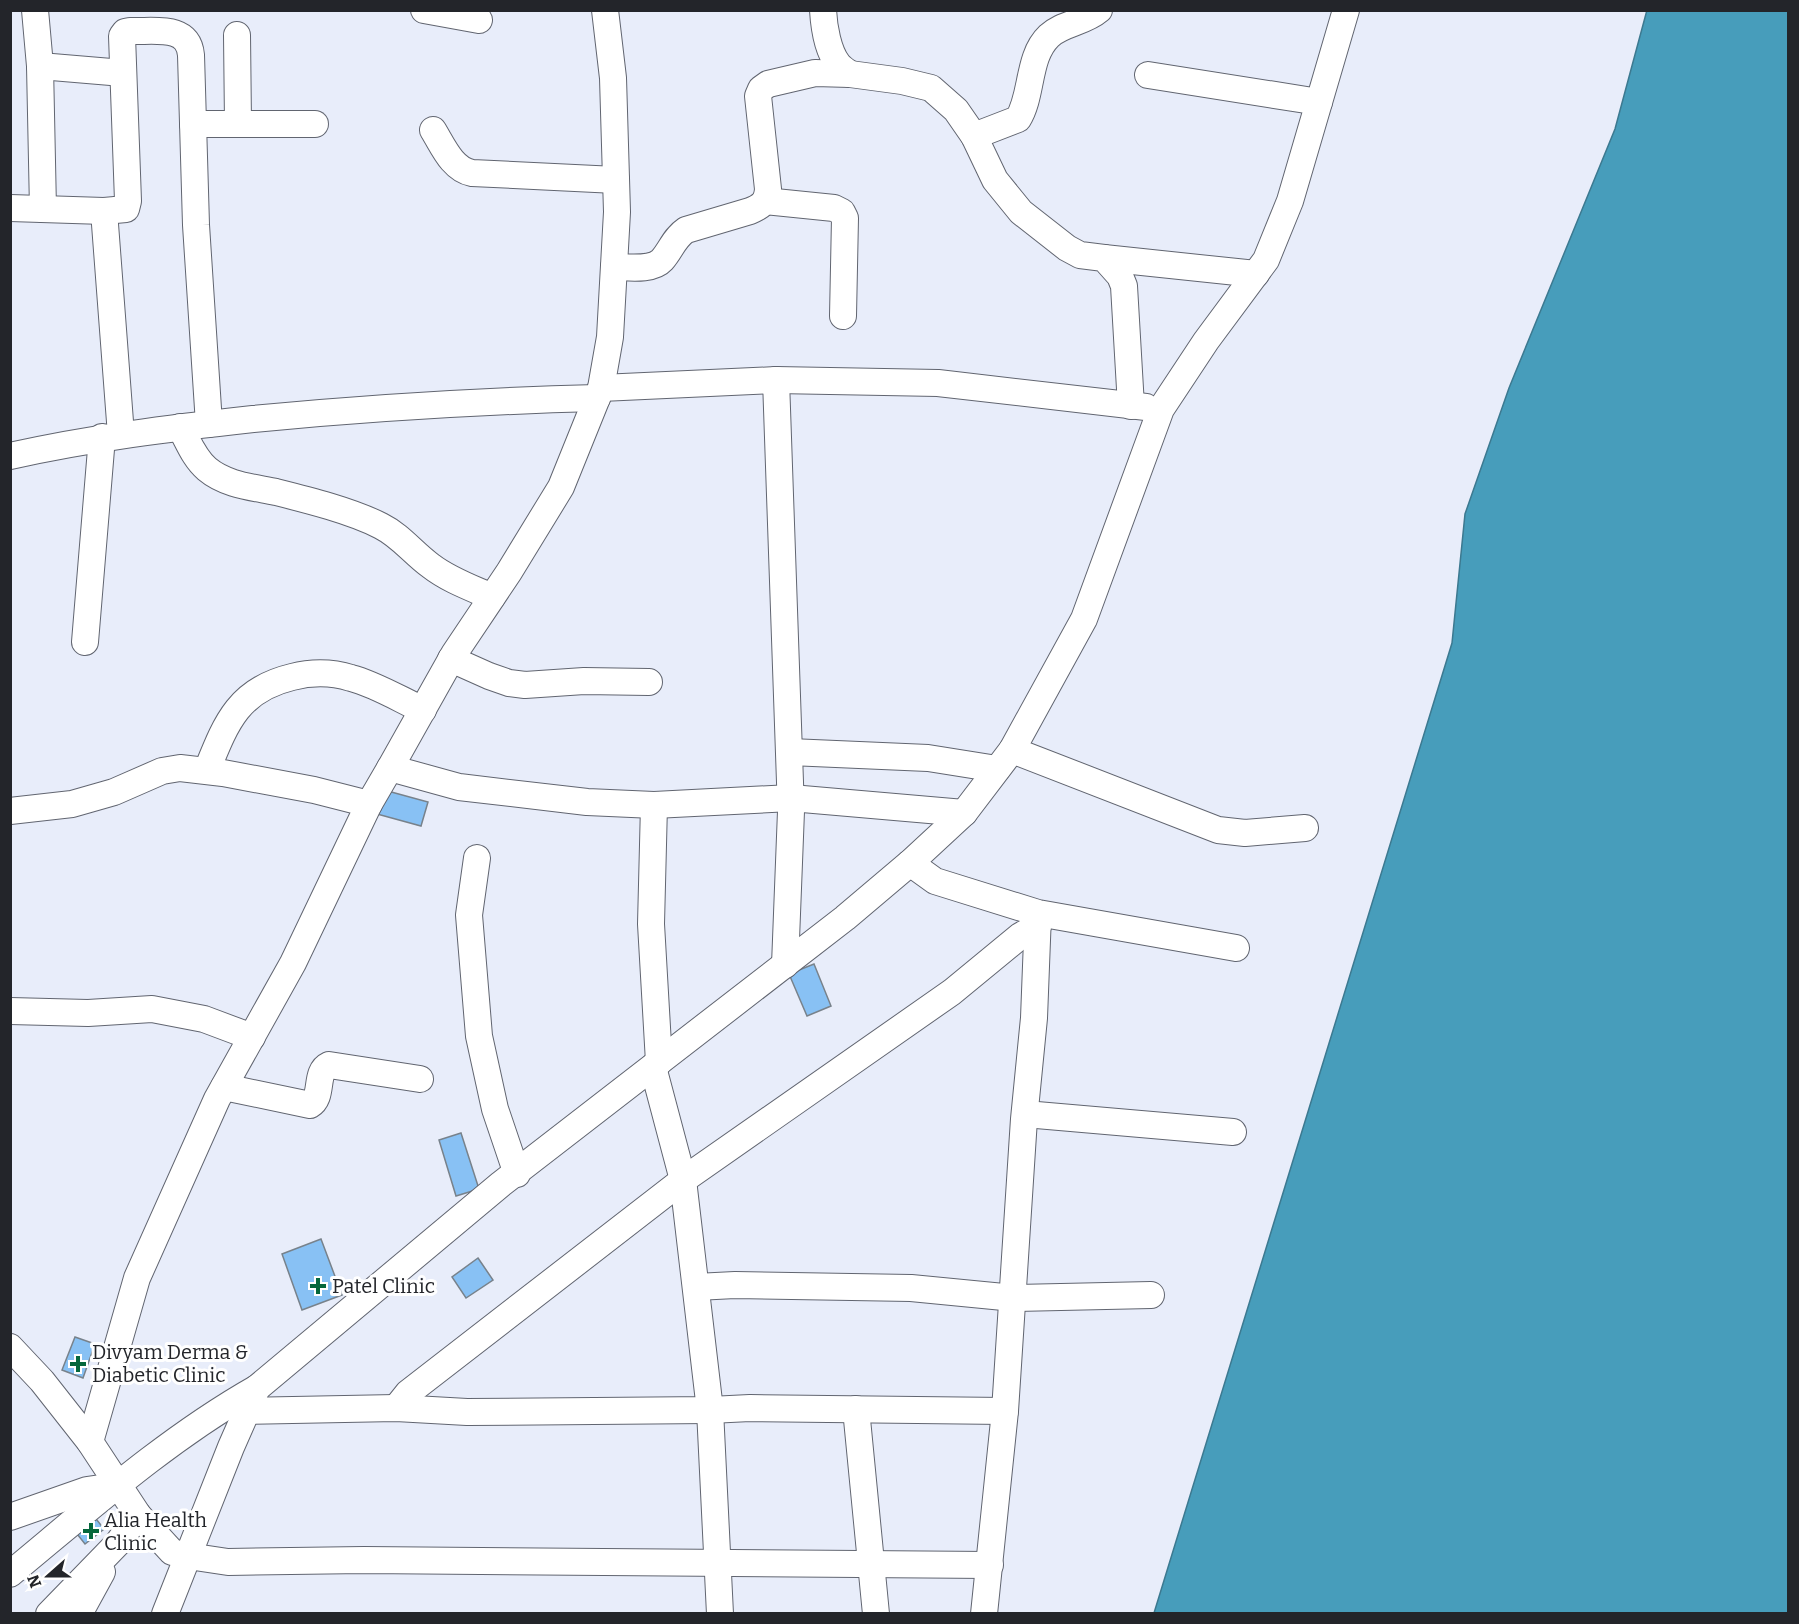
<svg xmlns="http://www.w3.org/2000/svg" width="1799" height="1624" font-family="Bitter,serif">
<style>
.water{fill:#479dbb;stroke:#3c7990;stroke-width:1.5}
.building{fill:#88c1f4;stroke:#78828b;stroke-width:1.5}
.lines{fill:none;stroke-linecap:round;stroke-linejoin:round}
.minor-casing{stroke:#616570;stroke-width:28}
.minor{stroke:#fff;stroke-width:26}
.poi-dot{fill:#04673c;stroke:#fff;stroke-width:2}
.labels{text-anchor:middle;stroke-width:6;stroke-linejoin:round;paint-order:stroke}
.poi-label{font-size:20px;fill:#23252a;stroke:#fff;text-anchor:start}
</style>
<rect width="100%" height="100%" fill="#e8edfa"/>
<polygon class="water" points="1647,10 1788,11 1788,1613 1154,1613 1452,643 1465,514 1509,388 1615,129"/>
<g class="building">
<polygon points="384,790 428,802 421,826 377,814"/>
<polygon points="814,964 831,1006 807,1016 789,974"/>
<polygon points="461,1133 479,1189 456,1196 439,1140"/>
<polygon points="321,1239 342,1295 302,1310 282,1254"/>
<polygon points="478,1258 493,1280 466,1298 452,1277"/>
<polygon points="75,1337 95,1344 83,1378 62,1370"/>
<polygon points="93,1515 104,1529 85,1544 74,1530"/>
</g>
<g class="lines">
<defs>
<g id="minor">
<polyline points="35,10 40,66 43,209"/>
<polyline points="424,10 479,20"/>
<path d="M823 10C824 27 828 51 838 64 841 68 846 71 850 74"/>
<polyline points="237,35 238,123"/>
<polyline points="40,66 123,73"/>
<polyline points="1148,75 1319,102"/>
<polyline points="193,124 315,124"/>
<path d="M433 130C443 146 452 169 472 173L616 180"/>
<path d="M974 136 1018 119C1033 95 1027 57 1049 36 1063 23 1084 23 1099 10"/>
<polyline points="765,201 834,208 842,212 845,218 843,316"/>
<path d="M10 208 104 211 126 209 128 201 122 36 125 32 130 31C154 32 188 24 191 55L196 225 209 424"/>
<polyline points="104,211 121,435"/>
<polyline points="1104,258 1256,274"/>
<path d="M614 267C627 267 652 271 662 260 671 250 674 238 686 230L750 211C762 206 767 202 768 189L758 96 761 89 768 84 815 73 850 74 902 81 931 88 956 110 974 136 995 180 1021 212 1067 248 1080 255 1104 258 1120 276 1124 286 1131 406"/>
<polyline points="776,380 791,811 785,965"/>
<polyline points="601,388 776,380 938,383 1146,407"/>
<path d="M180 427C188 441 194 458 207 469 226 485 252 487 276 492 308 500 352 511 381 526 401 536 413 553 431 566 449 580 472 588 492 597"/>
<path d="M10 456C91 438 171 428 253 419 367 408 482 401 597 398"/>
<polyline points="85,642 102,437"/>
<polyline points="451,659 489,676 509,683 525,685 584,681 649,682"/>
<polyline points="1012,750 1218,830 1245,833 1305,828"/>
<polyline points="790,752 928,758 997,769"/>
<polyline points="390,768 459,787 587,802 654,805 791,798 964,813"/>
<path d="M207 770C226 723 238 690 292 677 311 672 332 672 351 678 375 684 401 700 423 710"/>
<polyline points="654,805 651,924 659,1062"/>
<polyline points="10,811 72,804 114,792 162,771 180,768 223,773 314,790 369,804"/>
<polyline points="477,858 469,915 479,1036 495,1109 517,1174"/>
<polyline points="910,863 935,881 1038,913 1236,948"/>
<polyline points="10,1011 88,1013 152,1009 204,1019 252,1037"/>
<polyline points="653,1067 683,1180 710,1410 720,1614"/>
<path d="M224 1087 310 1105C324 1097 314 1072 329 1065L420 1079"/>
<polyline points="1025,1114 1233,1132"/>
<polyline points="696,1287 735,1285 911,1288 1014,1298 1151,1295"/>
<polyline points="10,1347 42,1381 90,1442 138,1515 172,1552 188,1556 228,1562 364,1560 990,1565"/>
<polyline points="396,1408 408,1393 683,1180 952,992 1020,936 1038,926"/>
<polyline points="856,1409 876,1614"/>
<polyline points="247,1411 396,1408 467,1412 710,1410 750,1408 1005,1411"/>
<polyline points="90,1442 137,1278 217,1099 293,963 369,804 390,768 454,654 509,572 561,487 601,388 610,337 617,212 613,78 605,10"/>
<polyline points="10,1517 87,1490 114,1486"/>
<path d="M10 1574C90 1508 167 1439 257 1388"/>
<polyline points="49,1614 118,1543 138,1515"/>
<polyline points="79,1614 102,1572"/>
<polyline points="165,1614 231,1447 257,1388 501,1184 845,918 910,863 964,813 1012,750 1084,619 1161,409 1206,341 1266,260 1290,201 1346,10"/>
<polyline points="984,1614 1005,1411 1024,1119 1034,1018 1038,914"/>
</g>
</defs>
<use href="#minor" class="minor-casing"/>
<use href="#minor" class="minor"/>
</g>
<g class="poi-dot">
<path d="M315 1277h6v6h6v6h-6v6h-6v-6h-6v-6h6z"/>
<path d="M75 1355h6v6h6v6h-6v6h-6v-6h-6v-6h6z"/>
<path d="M88 1522h6v6h6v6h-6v6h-6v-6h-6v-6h6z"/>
</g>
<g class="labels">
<g class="poi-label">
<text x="332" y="1293">Patel Clinic</text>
<text x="92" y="1359">Divyam Derma &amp;<tspan x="92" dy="23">Diabetic Clinic</tspan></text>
<text x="104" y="1527">Alia Health<tspan x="104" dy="23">Clinic</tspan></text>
</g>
</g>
<rect width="1799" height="1624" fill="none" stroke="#23252a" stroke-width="24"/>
<g transform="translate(48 1576) rotate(249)" stroke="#ffffff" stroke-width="4.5" paint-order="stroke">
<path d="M0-4.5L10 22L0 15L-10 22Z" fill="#23252a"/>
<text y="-9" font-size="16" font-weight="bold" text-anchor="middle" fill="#23252a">N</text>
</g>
</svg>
